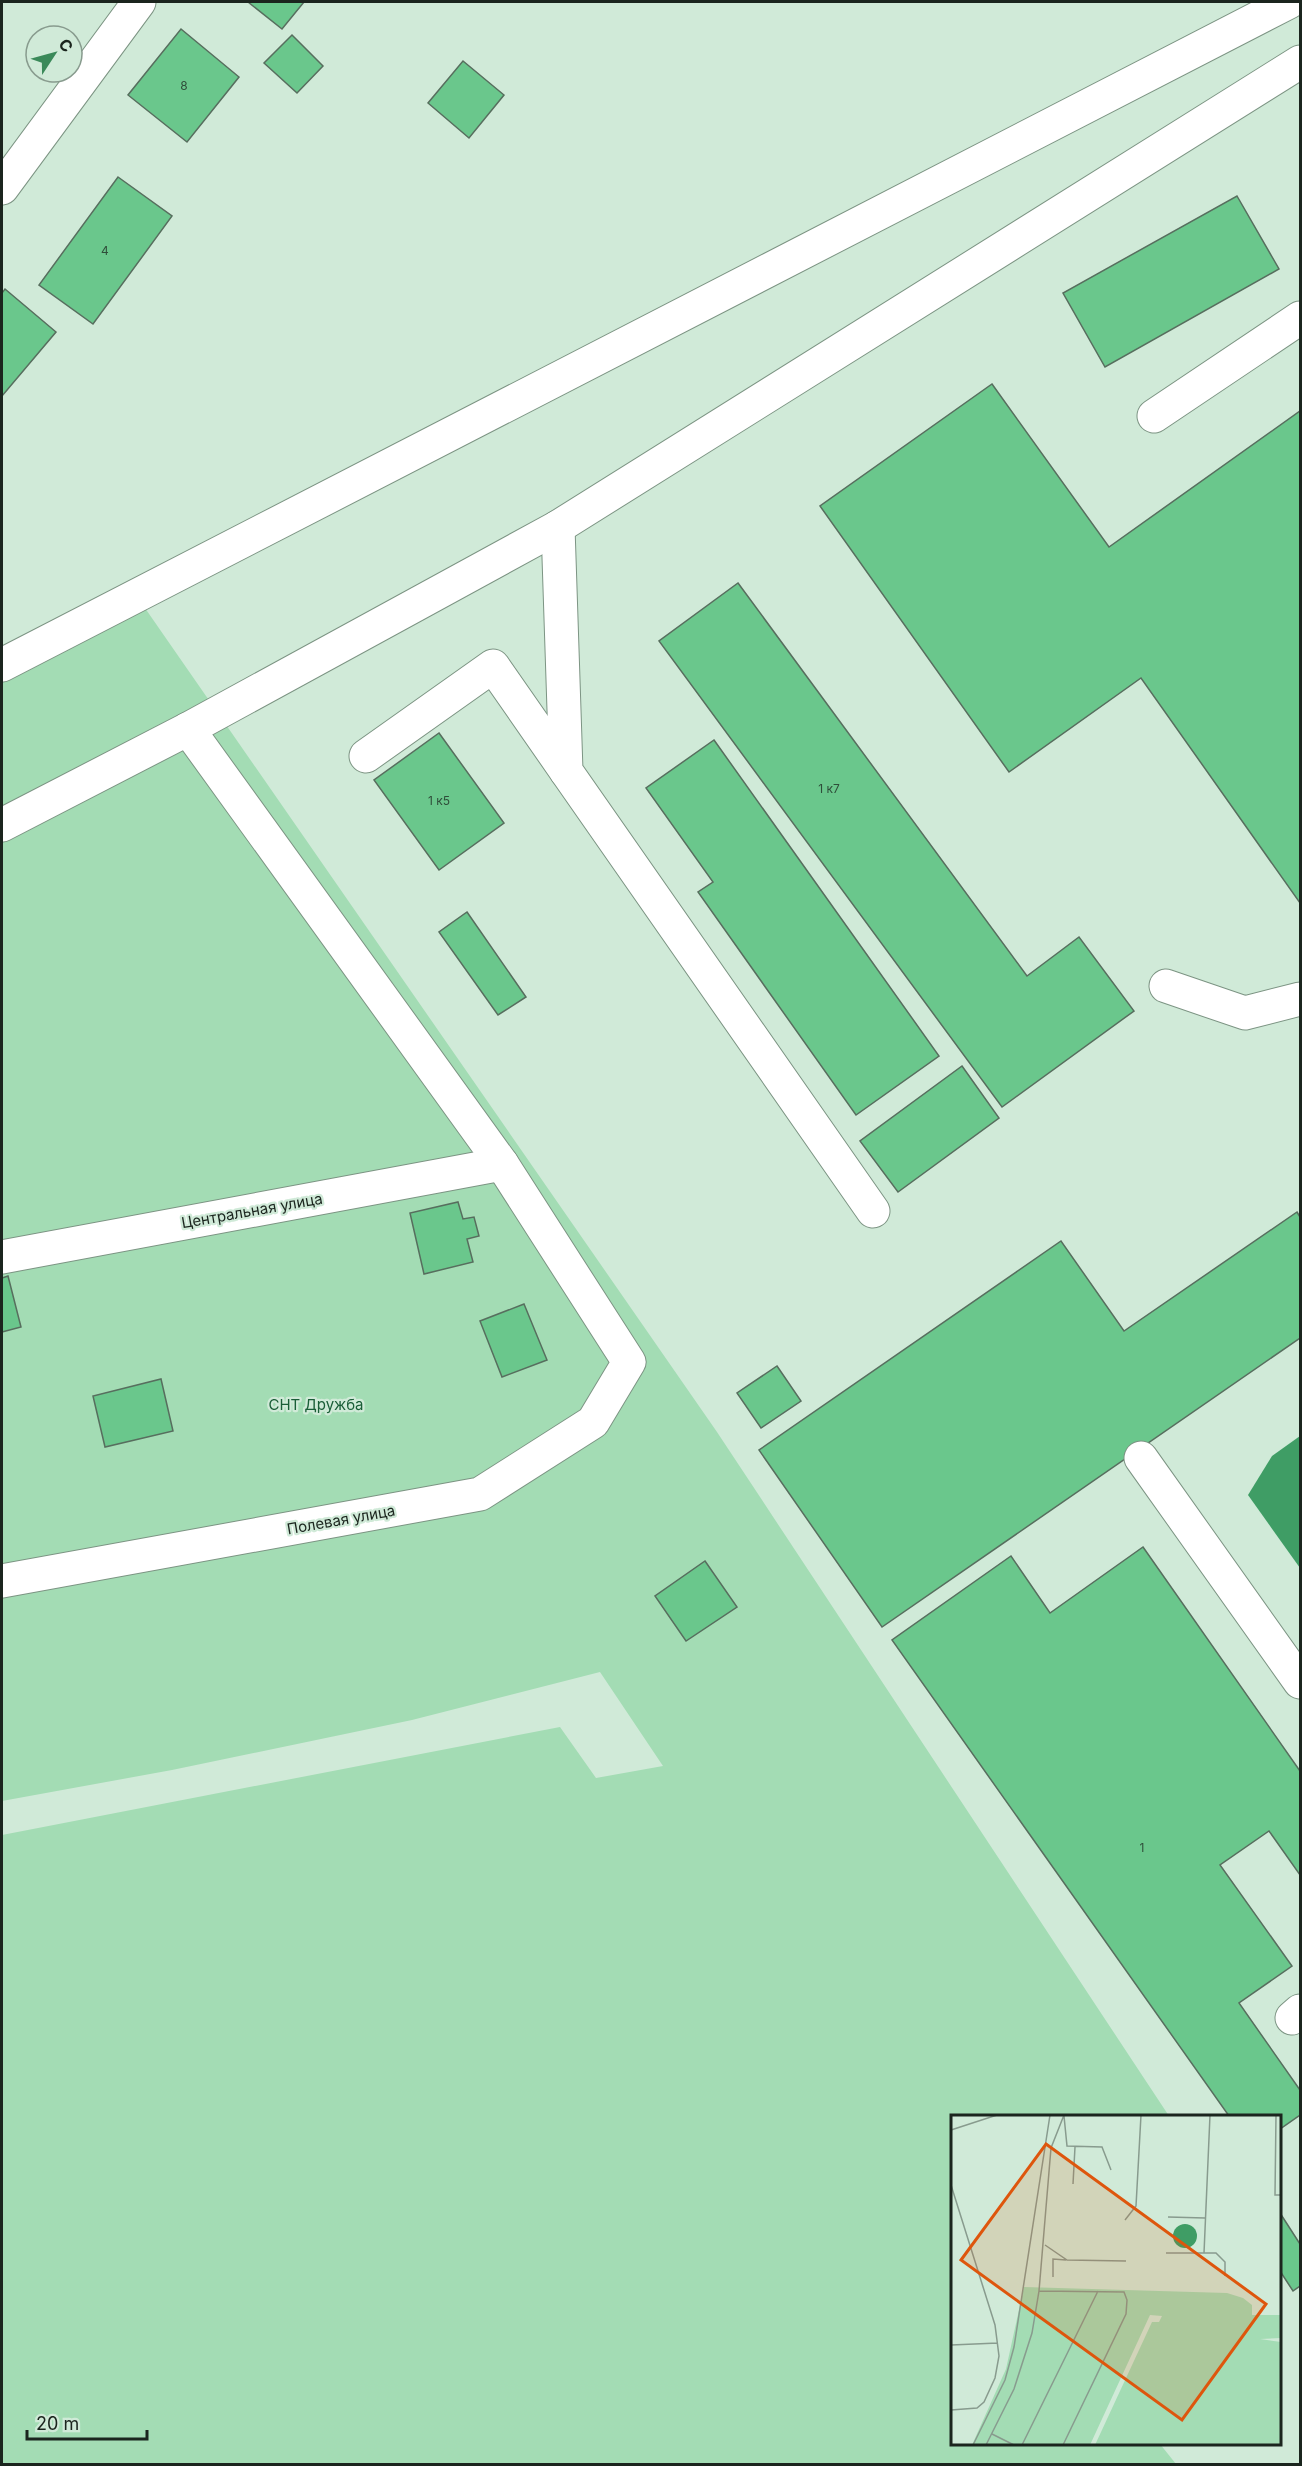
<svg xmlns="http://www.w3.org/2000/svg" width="1302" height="2466" font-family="Inter,sans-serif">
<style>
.green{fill:#a3dcb4}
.water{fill:#3f9d65}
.building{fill:#6ac78c;stroke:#576e5e;stroke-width:1.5}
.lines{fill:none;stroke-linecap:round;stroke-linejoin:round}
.minor-casing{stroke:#7c9483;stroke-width:35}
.minor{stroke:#fff;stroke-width:33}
.labels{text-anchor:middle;stroke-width:4.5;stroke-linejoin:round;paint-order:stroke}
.number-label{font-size:12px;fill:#2f4e3a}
.street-label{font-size:15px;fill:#1b251e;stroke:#d0ead8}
.park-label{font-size:15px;fill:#1a5e37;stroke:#d0ead8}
.inset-road{fill:none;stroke:#889b8e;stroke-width:1.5}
.view{fill:#de560d;fill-opacity:0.15;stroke:#de560d;stroke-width:3}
.inset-edge{fill:none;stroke:#1b251e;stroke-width:3}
</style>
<rect width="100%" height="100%" fill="#d0ead8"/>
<polygon class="green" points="138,598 717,1432 1169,2116 952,2116 952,2444 1160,2444 1176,2464 2,2464 2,1835 560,1727 596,1778 663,1766 600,1672 412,1720 172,1770 2,1801 2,664"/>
<polygon class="water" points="1300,1436 1300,1568 1248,1495 1272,1456"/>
<g class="building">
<polygon points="248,2 304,2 282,29"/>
<polygon points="181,29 239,77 187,142 128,95"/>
<polygon points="292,35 323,66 297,93 264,63"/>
<polygon points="463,61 504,95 469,138 428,103"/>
<polygon points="118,177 172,216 93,324 39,285"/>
<polygon points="1237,196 1279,269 1105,367 1063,293"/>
<polygon points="5,289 56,332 2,396 2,293"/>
<polygon points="992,384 1109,547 1300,411 1300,903 1141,678 1009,772 820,506"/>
<polygon points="738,583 1027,976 1079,937 1134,1011 1002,1107 659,641"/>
<polygon points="439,733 504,823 439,870 374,780"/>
<polygon points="714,740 939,1056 856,1115 698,892 713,882 646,788"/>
<polygon points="467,912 526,997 498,1015 439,932"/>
<polygon points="962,1066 999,1118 898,1192 860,1141"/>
<polygon points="458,1202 463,1219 474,1217 479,1236 467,1239 473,1262 424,1274 410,1213"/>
<polygon points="1297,1212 1300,1217 1300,1338 882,1627 759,1450 1061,1241 1124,1331"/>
<polygon points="8,1276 21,1327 2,1332 2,1278"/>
<polygon points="524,1304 547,1360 502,1377 480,1321"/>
<polygon points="777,1366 801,1401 761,1428 737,1393"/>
<polygon points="161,1379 173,1431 105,1447 93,1396"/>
<polygon points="1143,1547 1300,1771 1300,1875 1269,1831 1220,1865 1292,1966 1239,2003 1300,2090 1300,2115 1280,2129 1280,2116 1229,2116 892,1640 1011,1556 1050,1613"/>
<polygon points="705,1561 737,1607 686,1641 655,1596"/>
<polygon points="1280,2213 1300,2244 1300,2286 1293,2291 1280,2271"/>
</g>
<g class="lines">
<defs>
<g id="minor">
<polyline points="2,188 139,2"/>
<polyline points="1154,416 1300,318"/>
<polyline points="558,527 566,771 873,1211"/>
<polyline points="2,665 1289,2"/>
<polyline points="366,756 493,666 566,771"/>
<polyline points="2,825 188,729"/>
<polyline points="1166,986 1245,1013 1300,999"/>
<polyline points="2,1257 502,1164"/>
<polyline points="1141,1458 1300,1682"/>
<polyline points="2,1581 480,1494 593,1422 629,1362 502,1164 188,729 558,527 1300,62"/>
<polyline points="1292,2018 1300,2011"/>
</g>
</defs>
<use href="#minor" class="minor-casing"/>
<use href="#minor" class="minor"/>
</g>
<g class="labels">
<g class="number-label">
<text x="184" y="90">8</text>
<text x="105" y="255">4</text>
<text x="829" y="793">1 к7</text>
<text x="439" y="805">1 к5</text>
<text x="1142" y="1852">1</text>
</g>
<g class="street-label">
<text transform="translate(252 1211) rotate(-10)" y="5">Центральная улица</text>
<text transform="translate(341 1520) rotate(-10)" y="5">Полевая улица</text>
</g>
<g class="park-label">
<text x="316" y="1410">СНТ Дружба</text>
</g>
</g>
<g transform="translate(951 2115)">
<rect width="330" height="330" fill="#d0ead8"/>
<path d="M73 172 276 178 292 183 301 190V200H330V223L309 224 330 227V330H144L201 207H208L211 201 199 200 139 330H21L55 254Z" fill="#a3dcb4"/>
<path d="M222 121a12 12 0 1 1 24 0a12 12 0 1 1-24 0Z" fill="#3f9d65"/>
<path class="inset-road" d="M325 0 324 80H330M113 1 116 31 151 32 160 55M0 15 46 0M122 69 124 32M0 70 44 210 48 241 44 263 33 287 26 293 0 295M217 102 254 103M174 105 185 91 190 0M94 130 116 145 175 146M215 138H253L259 0M253 138H265L274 147V161M102 162V144L115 145M0 230 47 228M41 319 63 330M22 330 54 265 63 232 99 0M35 330 63 274 81 218 88 176M71 330 147 176M112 330 175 199 176 185 173 177 88 176 100 33 113 0"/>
<path class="view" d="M95 29 315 189 231 305 10 145Z"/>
<rect width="330" height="330" class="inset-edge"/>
</g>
<rect width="1302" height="2466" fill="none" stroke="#1b251e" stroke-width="6"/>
<g transform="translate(54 54) rotate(54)"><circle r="28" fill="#d0ead8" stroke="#889b8e" stroke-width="1.5"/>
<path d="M0-4.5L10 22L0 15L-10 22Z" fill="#3a8959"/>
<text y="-9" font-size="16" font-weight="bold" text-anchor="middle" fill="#1b251e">С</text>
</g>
<path d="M27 2430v9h120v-9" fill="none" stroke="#1b251e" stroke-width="3"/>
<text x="36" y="2430" font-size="18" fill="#1b251e" stroke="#d0ead8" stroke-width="4.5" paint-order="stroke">20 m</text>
</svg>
